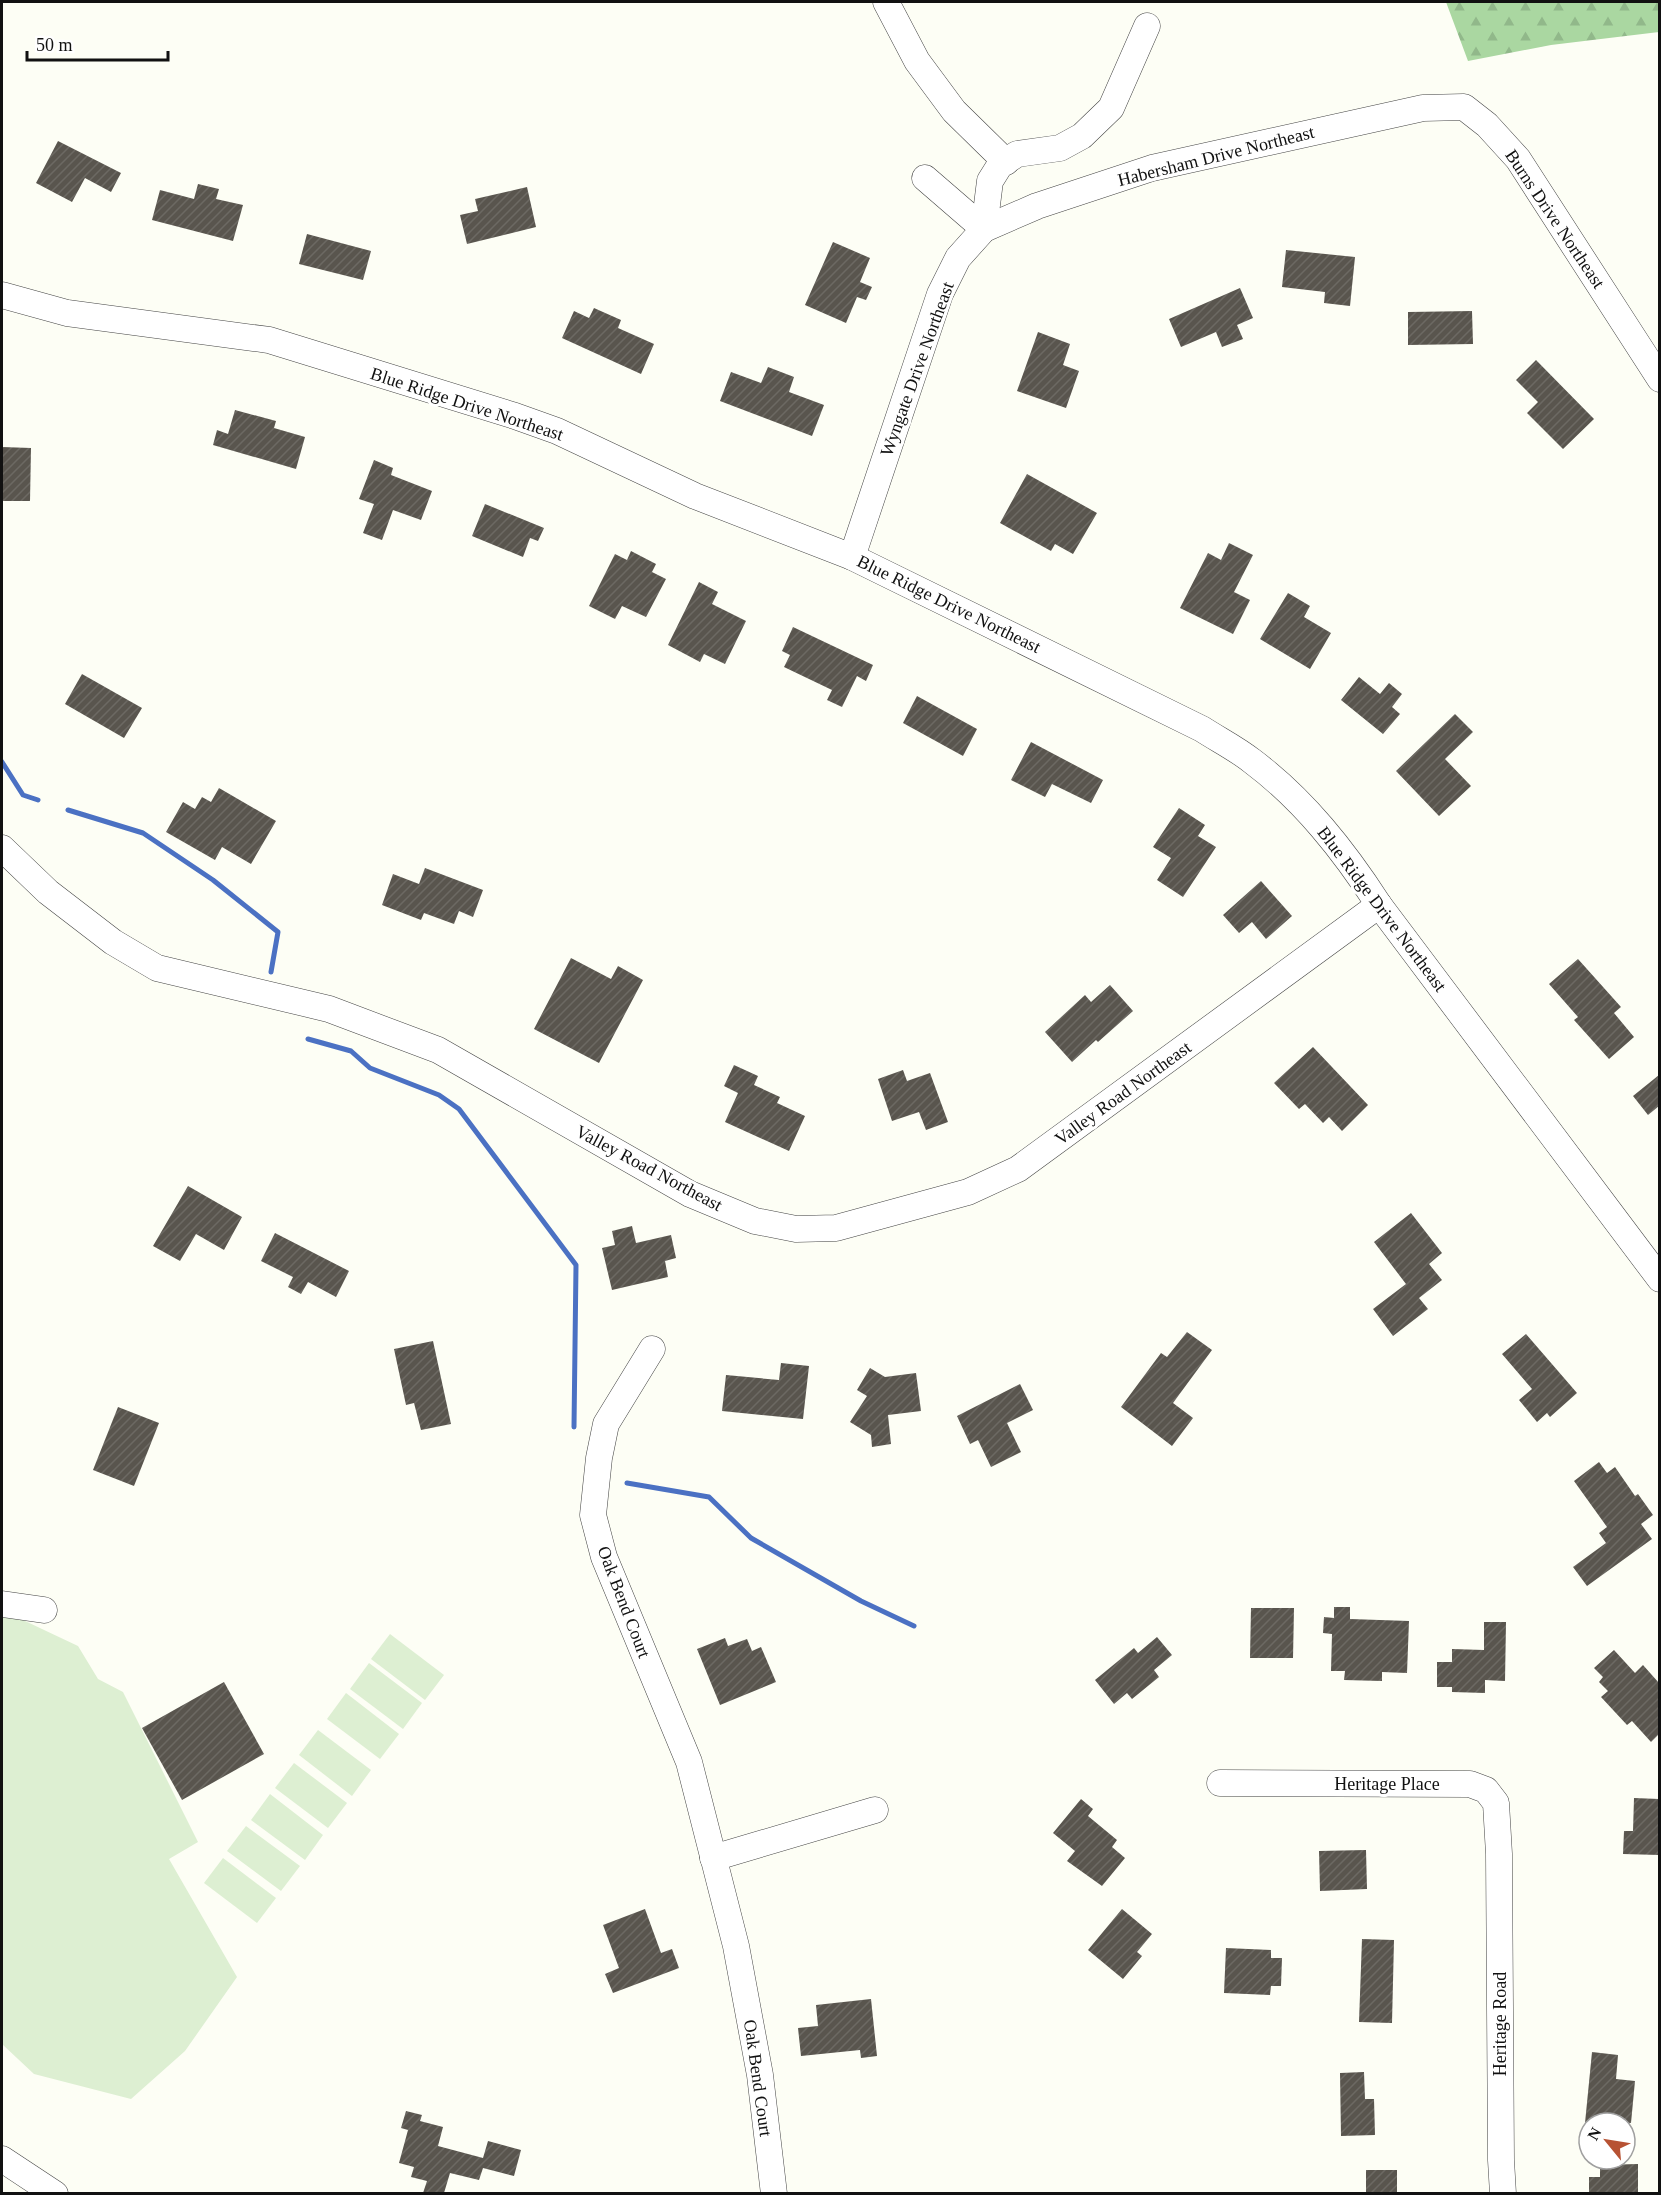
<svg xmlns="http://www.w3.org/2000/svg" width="1661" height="2195" font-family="Georgia,serif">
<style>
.forest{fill:url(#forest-firs)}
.pitch{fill:#ddefd2}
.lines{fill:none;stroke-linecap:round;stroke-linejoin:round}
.stream{stroke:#4b71c3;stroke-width:5}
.building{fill:url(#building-hatch)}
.minor-casing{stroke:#444;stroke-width:27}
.minor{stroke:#fff;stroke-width:26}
.labels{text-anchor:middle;stroke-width:6;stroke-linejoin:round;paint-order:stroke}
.street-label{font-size:18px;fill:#111;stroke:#fff}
</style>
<defs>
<pattern id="forest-firs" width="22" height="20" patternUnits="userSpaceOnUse" patternTransform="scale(1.5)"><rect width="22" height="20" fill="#aad7a1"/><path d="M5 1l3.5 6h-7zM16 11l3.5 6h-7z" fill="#91b88a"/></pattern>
<pattern id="building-hatch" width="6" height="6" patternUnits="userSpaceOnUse" patternTransform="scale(1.5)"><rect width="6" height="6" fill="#59554e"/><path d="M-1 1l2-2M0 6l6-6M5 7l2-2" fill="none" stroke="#6c6963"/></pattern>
</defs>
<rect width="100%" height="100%" fill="#fdfef5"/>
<polygon class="forest" points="1446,2 1659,2 1659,32 1551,45 1468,61"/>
<g class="pitch">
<polygon points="2,1612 6,1612 78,1646 98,1679 123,1692 198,1842 169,1859 237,1977 185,2051 131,2099 34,2074 2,2044"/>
<polygon points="390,1634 444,1675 425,1700 371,1659"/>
<polygon points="369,1663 422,1703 403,1729 350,1689"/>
<polygon points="346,1693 399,1734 380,1759 327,1719"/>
<polygon points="318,1730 371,1770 352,1796 299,1755"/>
<polygon points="294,1763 347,1803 328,1828 275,1788"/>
<polygon points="270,1794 323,1835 305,1860 251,1820"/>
<polygon points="246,1826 300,1866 281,1891 227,1851"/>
<polygon points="223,1858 276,1898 257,1923 204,1883"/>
</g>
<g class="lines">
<g class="stream">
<polyline points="2,762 23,795 38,800"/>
<polyline points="68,810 143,833 213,880 278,932 271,972"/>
<polyline points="308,1039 351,1051 370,1068 439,1095 459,1109 576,1265 574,1427"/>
<polyline points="627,1483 709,1497 751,1538 861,1601 914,1626"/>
</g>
</g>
<g class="building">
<polygon points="58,141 121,173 111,192 85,178 72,202 36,183"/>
<polygon points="198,184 219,189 216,199 243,205 233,241 152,220 160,190 194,199"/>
<polygon points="527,187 536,227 467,244 460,215 478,211 475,199"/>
<polygon points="307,234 371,251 363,280 299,264"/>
<polygon points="833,242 870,258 860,282 872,287 866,300 857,297 846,323 805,305"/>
<polygon points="1286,250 1355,257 1350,306 1324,303 1325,292 1282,287"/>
<polygon points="1240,288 1253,318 1237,325 1243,339 1222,347 1216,332 1181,347 1169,319"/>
<polygon points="594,308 621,320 618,328 654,344 641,374 562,338 574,311 589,318"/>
<polygon points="1472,311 1473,344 1408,345 1408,312"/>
<polygon points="1038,332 1070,344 1063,365 1079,371 1066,408 1017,391"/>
<polygon points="1536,360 1594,419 1563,449 1527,413 1538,402 1516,380"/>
<polygon points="768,367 794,377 789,392 824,405 812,436 720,401 731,372 761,383"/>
<polygon points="235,410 276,421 274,428 305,437 296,469 213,445 217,430 228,434"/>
<polygon points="2,447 31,448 30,501 2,501"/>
<polygon points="374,460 393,468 391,475 432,491 421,520 393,510 382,540 363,533 374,504 359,499"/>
<polygon points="1027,474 1097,513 1073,554 1055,544 1051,551 1000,523"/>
<polygon points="485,504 544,528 538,541 530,538 523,557 472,536"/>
<polygon points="1229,543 1253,555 1234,592 1250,600 1233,634 1180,608 1208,553 1221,560"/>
<polygon points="631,551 656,564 652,572 666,579 646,617 622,606 615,619 589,606 615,554 627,560"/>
<polygon points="699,582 718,592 712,604 746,621 725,664 704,654 700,662 668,645"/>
<polygon points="1288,593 1310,606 1304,617 1331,633 1310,669 1260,639"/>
<polygon points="793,627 873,665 866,681 857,676 842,707 827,700 832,690 784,667 790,655 782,651"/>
<polygon points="82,674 142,708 124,738 65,704"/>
<polygon points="1359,677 1380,694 1389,683 1402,694 1392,707 1400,714 1383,734 1341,700"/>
<polygon points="917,696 977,729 963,756 903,723"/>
<polygon points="1455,714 1473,732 1445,759 1471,786 1439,816 1396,771"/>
<polygon points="1031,742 1103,780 1091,803 1052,784 1045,797 1011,780"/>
<polygon points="219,788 276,821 251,864 222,847 215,860 166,832 183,802 195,809 202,797 211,802"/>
<polygon points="1179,808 1205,825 1198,836 1216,847 1183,897 1157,880 1171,858 1153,847"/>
<polygon points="425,868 483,890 473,917 459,911 454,924 424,913 421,920 382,905 393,874 419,884"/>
<polygon points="1261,881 1292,916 1266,939 1252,922 1239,933 1223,915"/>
<polygon points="571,958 611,979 618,966 643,980 599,1063 534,1029"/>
<polygon points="1578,959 1621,1007 1614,1013 1634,1037 1609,1059 1574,1020 1578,1017 1549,984"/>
<polygon points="1110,985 1133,1011 1098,1042 1096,1040 1072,1062 1045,1032 1085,995 1091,1002"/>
<polygon points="1313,1047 1368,1105 1342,1131 1329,1117 1323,1123 1305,1104 1299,1109 1274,1083"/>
<polygon points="734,1065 758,1076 754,1085 780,1097 777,1103 805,1116 789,1151 725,1122 738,1093 724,1086"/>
<polygon points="903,1070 907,1081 930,1073 948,1122 926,1130 919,1112 892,1121 878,1079"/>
<polygon points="1659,1075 1659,1106 1648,1115 1633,1096"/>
<polygon points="188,1186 242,1217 224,1250 196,1234 180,1261 153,1246"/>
<polygon points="1411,1213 1442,1253 1429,1264 1442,1280 1419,1298 1428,1309 1393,1336 1373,1309 1406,1284 1374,1242"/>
<polygon points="632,1226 636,1243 671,1235 676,1258 665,1261 668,1277 612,1290 602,1248 615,1245 612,1231"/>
<polygon points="275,1233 349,1271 336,1297 308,1282 301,1294 288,1287 293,1277 261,1261"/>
<polygon points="1187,1332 1212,1350 1173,1403 1193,1418 1172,1446 1121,1407 1161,1353 1167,1357"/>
<polygon points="1526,1334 1577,1393 1550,1417 1547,1413 1537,1422 1519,1400 1532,1389 1502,1354"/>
<polygon points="433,1341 451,1424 421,1430 414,1403 406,1405 394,1349"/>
<polygon points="781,1363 809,1366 803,1419 722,1411 726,1375 779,1380"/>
<polygon points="870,1368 885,1377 916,1373 921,1411 888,1415 891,1444 872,1447 871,1435 850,1422 867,1396 857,1390"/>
<polygon points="1020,1384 1033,1410 1007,1423 1021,1452 991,1467 978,1440 970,1444 957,1416"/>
<polygon points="118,1407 159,1423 134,1486 93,1470"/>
<polygon points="1599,1462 1607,1473 1615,1467 1635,1496 1638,1494 1653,1515 1641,1524 1652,1539 1587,1586 1573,1567 1606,1543 1599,1533 1607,1527 1574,1481"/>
<polygon points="1334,1607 1350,1607 1350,1619 1409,1621 1407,1673 1382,1672 1382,1681 1344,1680 1345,1671 1331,1671 1332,1634 1323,1633 1324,1617 1334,1618"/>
<polygon points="1251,1608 1294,1608 1293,1658 1250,1658"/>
<polygon points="1484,1622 1506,1622 1505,1681 1485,1680 1485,1693 1452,1692 1452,1687 1437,1687 1437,1662 1452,1662 1452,1649 1484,1650"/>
<polygon points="1157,1637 1172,1655 1154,1670 1159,1677 1132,1699 1127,1693 1114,1704 1095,1680 1134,1648 1138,1653"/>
<polygon points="725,1638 728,1646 747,1639 752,1651 761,1647 776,1682 720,1705 697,1649"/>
<polygon points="1614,1650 1635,1673 1643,1665 1659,1683 1659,1734 1651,1742 1632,1721 1627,1725 1601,1697 1608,1691 1599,1682 1603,1677 1594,1668"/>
<polygon points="224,1682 264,1754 182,1800 142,1728"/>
<polygon points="1634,1798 1659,1799 1659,1855 1623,1854 1624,1831 1633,1831"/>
<polygon points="1081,1799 1093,1809 1088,1816 1117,1840 1112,1847 1125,1858 1102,1886 1067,1861 1075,1851 1053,1833"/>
<polygon points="1366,1850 1367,1889 1320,1891 1319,1851"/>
<polygon points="645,1909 661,1953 672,1949 679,1968 613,1993 605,1974 619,1968 603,1925"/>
<polygon points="1122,1909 1152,1934 1137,1952 1142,1956 1123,1979 1088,1950"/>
<polygon points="1362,1939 1394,1940 1392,2023 1359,2022"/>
<polygon points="1226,1948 1271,1950 1271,1958 1282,1958 1281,1986 1271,1986 1270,1995 1224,1993"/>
<polygon points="871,1999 877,2056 861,2058 860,2050 801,2056 798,2028 818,2026 816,2005"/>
<polygon points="1592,2052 1618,2055 1616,2079 1635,2081 1631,2123 1585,2123"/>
<polygon points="1364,2072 1365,2099 1374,2099 1375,2135 1341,2136 1340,2073"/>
<polygon points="406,2111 422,2115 420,2121 443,2127 438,2146 483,2158 488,2141 521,2150 514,2176 483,2168 479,2180 450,2173 444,2193 423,2193 427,2181 411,2177 414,2167 399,2163 408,2130 401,2128"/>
<polygon points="1638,2164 1638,2193 1589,2193 1589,2177 1600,2177 1600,2165"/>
<rect x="1366" y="2170" width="31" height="23"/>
</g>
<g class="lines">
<defs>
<g id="minor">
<polyline points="886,2 917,61 954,111 1006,162"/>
<polyline points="984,229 1037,206 1152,168 1423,108 1464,107 1487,125 1518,159 1660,379"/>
<polyline points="984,229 990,181 1000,165 1017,154 1060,148 1082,136 1111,108 1147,26"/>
<path d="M2 295 67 313 269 340 515 416 557 431 695 496 852 557 1202 729C1219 740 1237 749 1252 761 1304 800 1344 851 1379 905L1660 1279"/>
<polyline points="852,557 940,294 958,258 984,229 925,178"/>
<polyline points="2,848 48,892 113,942 157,968 329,1009 438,1050 690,1194 755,1221 796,1229 836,1228 968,1192 1018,1169 1379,905"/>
<polyline points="652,1349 606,1424 599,1458 593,1515 604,1557 689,1762 736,1946 760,2075 774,2194"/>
<polyline points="2,1604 44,1610"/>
<polyline points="1220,1783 1470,1784 1486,1790 1496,1803 1499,1854 1501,2160 1503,2194"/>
<polyline points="713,1858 875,1810"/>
<polyline points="2,2159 55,2194"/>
</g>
</defs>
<use href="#minor" class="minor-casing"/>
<use href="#minor" class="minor"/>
</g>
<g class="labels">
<g class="street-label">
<text transform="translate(1216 156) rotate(-14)" y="6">Habersham Drive Northeast</text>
<text transform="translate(1555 219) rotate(56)" y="6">Burns Drive Northeast</text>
<text transform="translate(917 369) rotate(-70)" y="6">Wyngate Drive Northeast</text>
<text transform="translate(467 404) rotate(18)" y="6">Blue Ridge Drive Northeast</text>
<text transform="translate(949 604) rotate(26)" y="6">Blue Ridge Drive Northeast</text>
<text transform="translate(1382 909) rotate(53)" y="6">Blue Ridge Drive Northeast</text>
<text transform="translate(1123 1093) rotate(-36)" y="6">Valley Road Northeast</text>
<text transform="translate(649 1168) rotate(28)" y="6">Valley Road Northeast</text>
<text transform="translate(624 1602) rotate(69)" y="6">Oak Bend Court</text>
<text x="1387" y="1790">Heritage Place</text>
<text transform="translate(1500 2024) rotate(-90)" y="6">Heritage Road</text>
<text transform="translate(758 2078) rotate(82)" y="6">Oak Bend Court</text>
</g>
</g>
<rect width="1661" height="2195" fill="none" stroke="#111111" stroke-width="6"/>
<g transform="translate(1607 2141) rotate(300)"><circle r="28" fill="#ffffff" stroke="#a0a0a0" stroke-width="1.5"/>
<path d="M0-4.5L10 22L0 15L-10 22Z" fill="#b75233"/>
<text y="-9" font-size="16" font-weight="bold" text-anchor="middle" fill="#111111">N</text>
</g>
<path d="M27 51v9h141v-9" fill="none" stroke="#111111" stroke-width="3"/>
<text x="36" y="51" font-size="18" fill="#111111" stroke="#ffffff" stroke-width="4.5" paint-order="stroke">50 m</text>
</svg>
